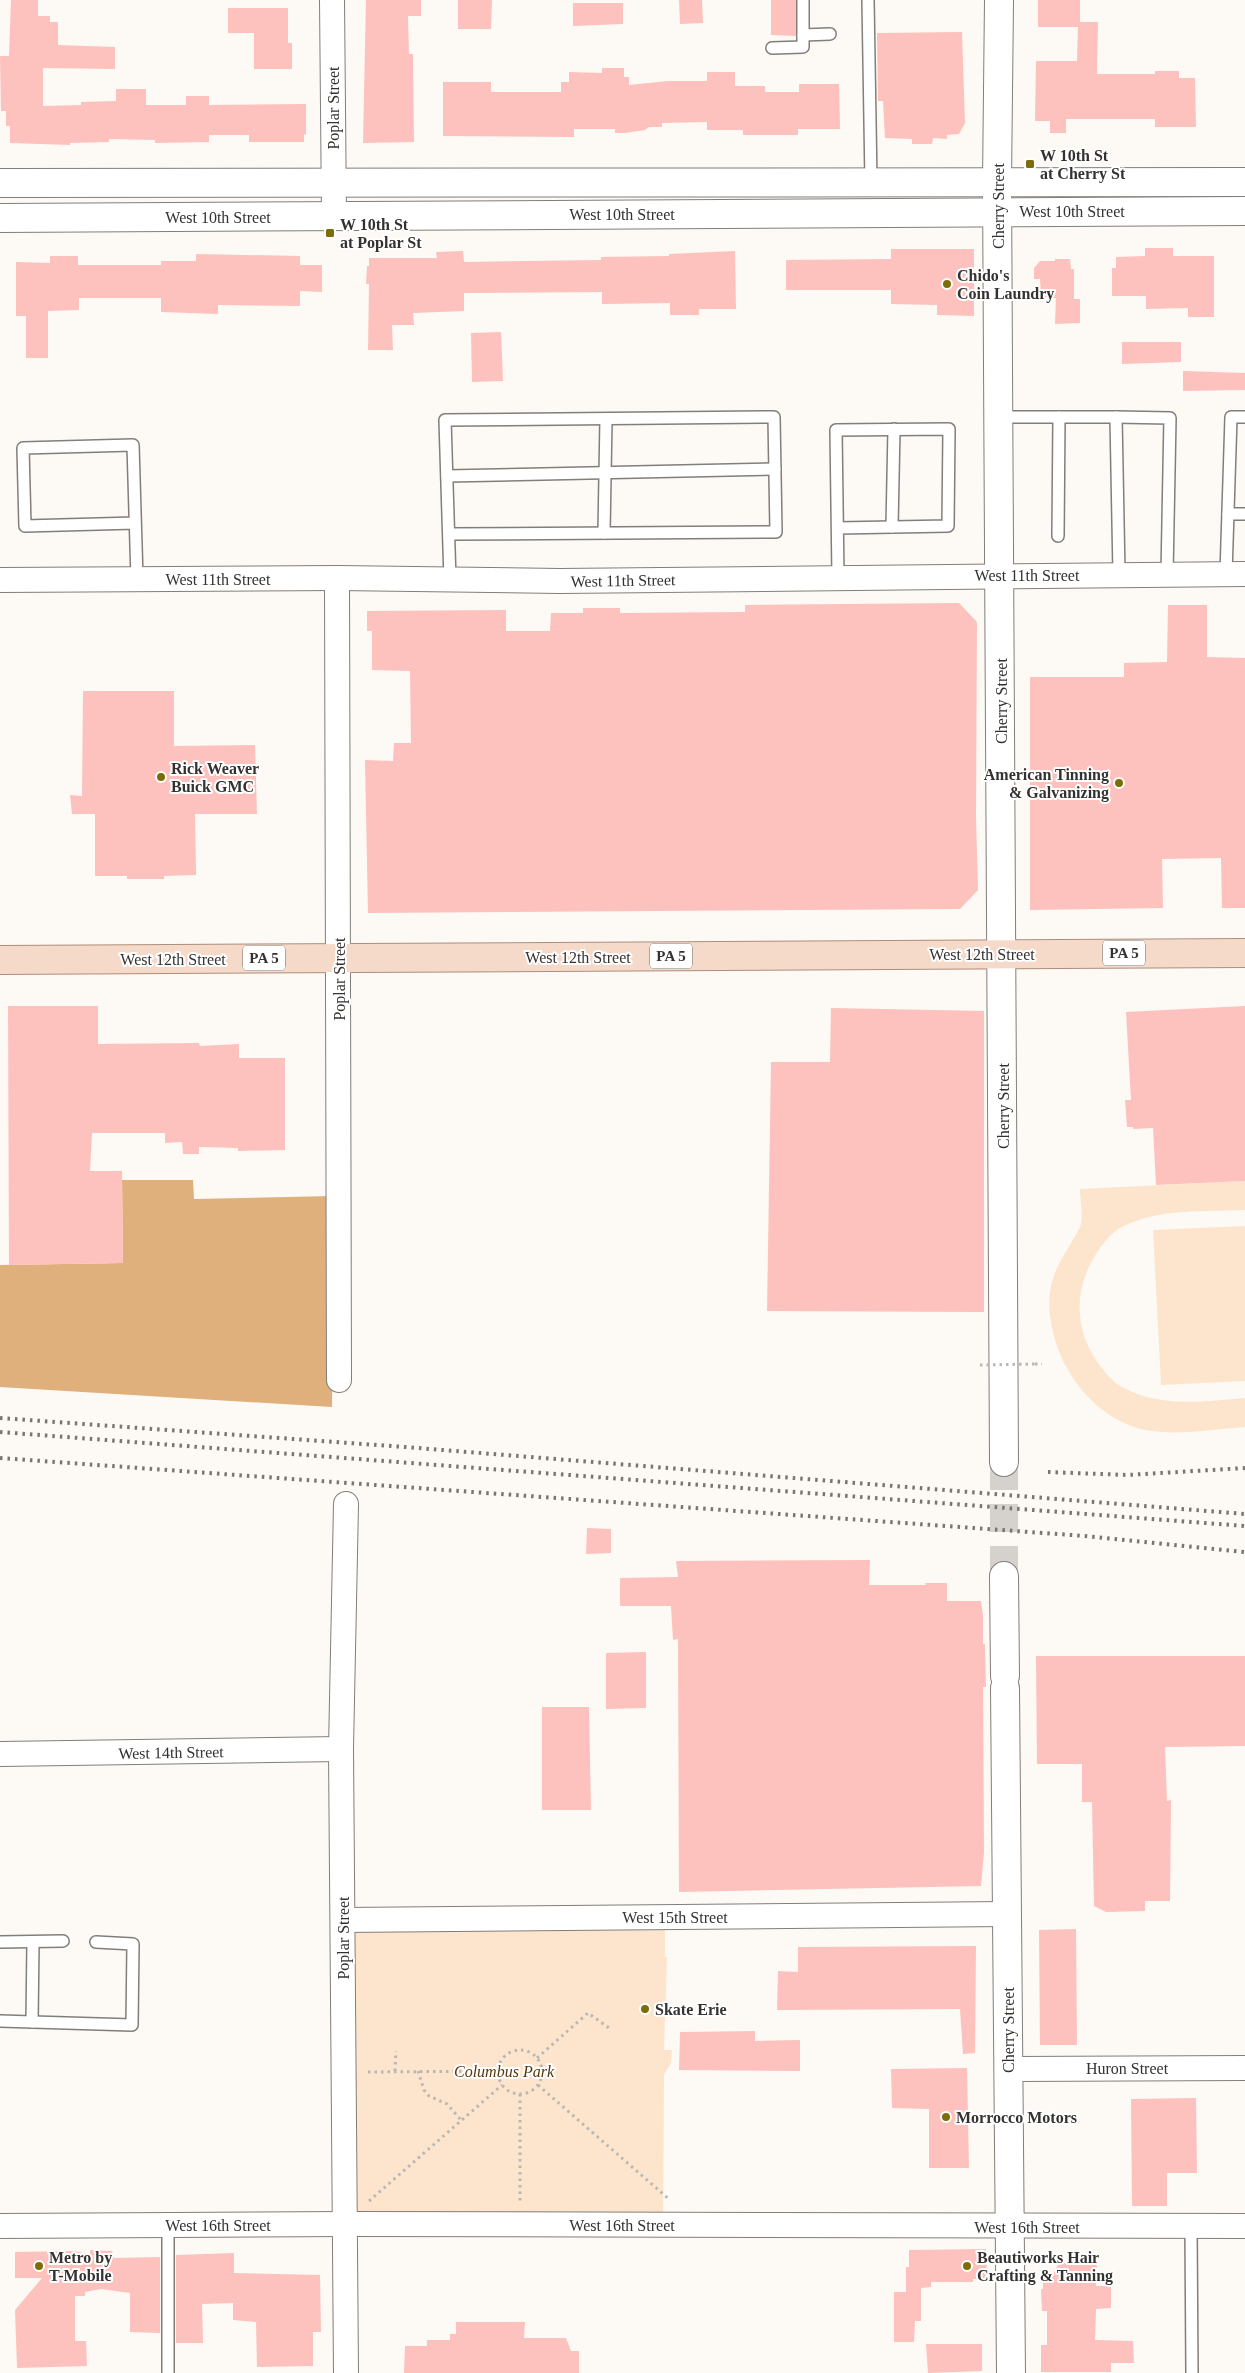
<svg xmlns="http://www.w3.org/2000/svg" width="1245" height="2373" font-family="Georgia,serif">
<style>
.green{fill:#fde5cd}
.forest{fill:#dfaf7c}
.building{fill:#fdc2bd}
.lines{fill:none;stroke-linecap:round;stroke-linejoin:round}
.secondary-tunnel{stroke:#d5d1cd;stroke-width:28;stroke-dasharray:28 14;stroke-linecap:butt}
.lane-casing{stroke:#827e7a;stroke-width:14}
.street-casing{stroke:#827e7a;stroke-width:26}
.secondary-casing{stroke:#827e7a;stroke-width:30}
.primary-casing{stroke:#ae8e7c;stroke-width:30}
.path{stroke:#bab7b3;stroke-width:3;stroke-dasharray:2.5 4;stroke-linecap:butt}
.lane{stroke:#fff;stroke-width:11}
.street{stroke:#fff;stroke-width:24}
.secondary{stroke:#fff;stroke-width:28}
.primary{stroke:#f5d9c9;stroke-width:28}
.rail{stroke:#787573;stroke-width:4;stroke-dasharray:2.5 5;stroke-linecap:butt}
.path-bridge{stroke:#bab7b3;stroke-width:3;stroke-dasharray:2.5 4;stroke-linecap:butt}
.poi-dot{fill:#7c6d09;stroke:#fff;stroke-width:2}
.labels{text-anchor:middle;stroke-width:4;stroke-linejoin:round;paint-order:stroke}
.shield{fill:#fff;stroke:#71706f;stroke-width:1}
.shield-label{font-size:15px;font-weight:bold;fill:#343231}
.street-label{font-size:16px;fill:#343231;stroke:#fff}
.poi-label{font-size:16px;font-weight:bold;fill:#343231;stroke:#fff;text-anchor:start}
.park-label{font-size:16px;font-style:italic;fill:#56360e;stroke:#fff}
</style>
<rect width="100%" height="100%" fill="#fdf9f4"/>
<g class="green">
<path d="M1245 1181V1210C1205 1212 1158 1208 1122 1227 1112 1232 1104 1242 1098 1251 1073 1288 1073 1331 1101 1367 1107 1375 1116 1385 1126 1389 1164 1408 1204 1401 1245 1398V1427C1214 1429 1177 1436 1146 1430 1087 1418 1044 1351 1050 1292 1054 1264 1069 1250 1080 1227 1084 1218 1080 1199 1080 1189Z"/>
<polygon points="1245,1226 1245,1381 1161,1385 1153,1230"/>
<polygon points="665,1917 665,1957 667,1957 664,2050 672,2050 671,2063 664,2075 663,2226 345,2224 343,1920"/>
</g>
<polygon class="forest" points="122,1180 193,1180 194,1199 333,1196 332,1407 0,1387 0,1265 123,1263"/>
<g class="building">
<polygon points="11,0 38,0 38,16 50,16 50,22 58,22 58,45 115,47 115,69 43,68 43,106 81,105 81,102 116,101 116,89 146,89 146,105 186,105 186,96 209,96 209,105 306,104 306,135 304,134 304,142 249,142 249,135 209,135 209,142 155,143 155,140 109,139 109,142 70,143 70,145 10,143 10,126 6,126 6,111 1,111 0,56 9,56"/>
<polygon points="366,0 421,0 421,16 408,16 409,54 413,54 414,142 363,143"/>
<polygon points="458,0 492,0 491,29 458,29"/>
<polygon points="679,0 702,0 703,23 680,24"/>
<polygon points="771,0 796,0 796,36 771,35"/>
<polygon points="1038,0 1080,0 1080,22 1098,22 1097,74 1155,74 1155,71 1179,71 1179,78 1195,78 1196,127 1155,127 1155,119 1066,119 1066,133 1050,133 1050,121 1035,121 1036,61 1077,61 1078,27 1038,27"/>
<polygon points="573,3 623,3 623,24 573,26"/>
<polygon points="228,8 288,8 288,43 292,43 292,69 254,69 254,33 228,33"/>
<polygon points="962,32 965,123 959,134 947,135 947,139 933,138 932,144 912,144 912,139 885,138 883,101 878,101 877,33"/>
<polygon points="602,68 624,68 624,77 629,77 629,85 668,81 707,81 707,72 735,72 735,86 765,86 765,92 799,92 799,84 839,84 840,129 798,129 798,135 743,135 743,130 707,130 707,122 662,123 662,127 649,127 645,130 625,133 615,133 615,129 574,129 574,137 443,136 443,82 491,82 491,92 561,92 561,82 569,82 569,72 602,73"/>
<polygon points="1145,248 1173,248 1173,256 1214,256 1214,317 1188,317 1188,308 1146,309 1146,296 1112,296 1112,268 1116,268 1116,257 1145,256"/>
<polygon points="891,249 974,249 974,316 937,315 937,305 891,304 891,290 786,290 786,260 891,259"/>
<polygon points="463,251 464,262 601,260 601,257 669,256 669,254 735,251 736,309 699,309 699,315 670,315 670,303 602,304 602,292 464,293 464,311 413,313 414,325 392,325 393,350 368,350 369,284 366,284 367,266 369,266 369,258 437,258 436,252"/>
<polygon points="196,254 300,256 300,265 322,265 322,292 300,291 300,306 218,305 218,314 161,312 161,298 79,298 79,310 48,311 48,358 26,358 26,316 16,316 16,262 50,263 50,256 78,256 78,265 161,265 161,261 196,261"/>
<polygon points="1055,259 1070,259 1071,269 1074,269 1074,299 1080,299 1080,323 1055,324 1056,298 1041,297 1040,279 1034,279 1034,268 1040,261 1055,261"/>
<polygon points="501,332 503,381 472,382 471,333"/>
<polygon points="1122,342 1181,342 1181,362 1122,364"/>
<polygon points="1183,371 1245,373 1245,390 1183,391"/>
<polygon points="959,603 977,622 976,817 978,890 960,909 368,913 365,760 393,761 394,743 411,743 410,671 372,670 372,631 367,631 367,611 506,610 506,631 550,631 551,613 583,613 583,608 620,608 620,613 745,612 745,605"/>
<polygon points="1168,605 1207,605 1207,657 1245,658 1245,908 1222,908 1221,858 1162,859 1163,908 1030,910 1030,677 1124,677 1124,663 1167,662"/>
<polygon points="83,691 174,691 174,746 255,745 257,814 195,814 196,875 164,876 164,879 127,879 127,876 95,876 95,814 72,814 70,795 82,796"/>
<polygon points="8,1006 98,1006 98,1044 199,1043 200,1046 239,1044 239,1058 285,1058 285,1150 238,1151 238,1148 199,1147 199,1154 183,1154 182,1142 165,1143 165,1133 92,1133 90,1171 122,1171 123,1263 9,1265"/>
<polygon points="1245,1006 1245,1181 1156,1185 1153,1128 1133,1129 1133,1127 1127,1127 1125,1100 1131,1100 1126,1012"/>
<polygon points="831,1008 984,1011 984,1312 767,1311 771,1062 830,1062"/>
<polygon points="587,1528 611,1529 611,1553 586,1554"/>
<polygon points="870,1560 869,1585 926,1585 925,1583 947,1583 947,1601 981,1601 983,1615 983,1644 985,1644 986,1687 983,1687 984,1852 981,1886 679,1892 678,1639 673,1640 671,1606 620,1606 620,1578 678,1577 676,1561"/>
<polygon points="646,1652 646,1708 606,1709 606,1653"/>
<polygon points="1036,1656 1245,1656 1245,1746 1165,1747 1167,1801 1171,1800 1170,1901 1145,1901 1145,1911 1106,1912 1094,1906 1092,1802 1082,1802 1082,1764 1037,1764"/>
<polygon points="542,1707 589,1707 591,1810 542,1810"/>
<polygon points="1076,1929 1077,2045 1040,2045 1039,1930"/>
<polygon points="976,1946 975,2053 963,2054 960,2009 777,2010 778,1971 798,1972 798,1947"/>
<polygon points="755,2031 755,2041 800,2040 800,2071 679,2070 680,2032"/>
<polygon points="967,2068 969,2168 929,2168 929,2109 892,2108 891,2069"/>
<polygon points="1196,2098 1197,2173 1167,2173 1167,2206 1132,2206 1131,2099"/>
<polygon points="986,2249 987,2279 973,2279 973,2282 931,2282 931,2287 921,2288 921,2321 915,2321 914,2342 894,2342 894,2292 906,2292 906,2267 909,2267 909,2250"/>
<polygon points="90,2250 112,2251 114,2258 160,2257 160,2333 130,2332 130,2293 101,2289 85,2292 85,2296 75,2296 75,2341 86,2341 87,2366 17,2368 15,2310 42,2278 15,2278 15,2252 75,2251 90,2255"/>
<polygon points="234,2253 234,2273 320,2275 321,2332 313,2332 313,2366 257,2367 256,2322 233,2320 233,2303 202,2304 203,2343 176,2343 176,2255"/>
<polygon points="1061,2259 1066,2264 1097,2264 1096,2286 1111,2286 1111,2308 1096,2309 1095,2340 1133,2341 1134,2363 1111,2363 1111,2372 1041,2372 1041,2345 1047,2345 1047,2311 1042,2311 1041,2289 1043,2289 1043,2282 1049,2282"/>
<polygon points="456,2322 525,2322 524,2338 566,2338 571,2351 579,2351 579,2373 404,2373 405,2346 427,2346 427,2340 450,2340 450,2334 456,2334"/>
<polygon points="926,2344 982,2344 982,2371 928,2373"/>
</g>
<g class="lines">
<polyline class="secondary-tunnel" points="1004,1462 1004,1576"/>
<defs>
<g id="lane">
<polyline points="868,0 871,182"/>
<polyline points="803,35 830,34"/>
<polyline points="772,48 803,47 803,0"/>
<polyline points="999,417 1116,417 1119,574"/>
<polyline points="1116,417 1170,418 1167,574"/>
<polyline points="447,476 775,469"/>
<polyline points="1228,514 1245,514"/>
<polyline points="135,523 25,526 23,448 133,445 137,579"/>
<polyline points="892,527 894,429"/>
<polyline points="838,528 948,526 949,429 836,430 838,577"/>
<polyline points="604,533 606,419"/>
<polyline points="449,534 776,532 774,417 445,420 450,580"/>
<polyline points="1058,536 1059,417"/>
<polyline points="1226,574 1231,417 1245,417"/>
<polyline points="0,1942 63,1941"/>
<polyline points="0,2021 132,2025 133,1944 96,1942"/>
<polyline points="32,2022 33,1942"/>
<polyline points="168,2225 168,2373"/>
<polyline points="1191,2227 1192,2373"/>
</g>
<g id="street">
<polyline points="332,0 334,216"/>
<polyline points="337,578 339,1380"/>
<polyline points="0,580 337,578 560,581 1245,574"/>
<polyline points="0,1754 341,1749"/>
<polyline points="343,1920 1007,1914"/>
<polyline points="1008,2069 1245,2068"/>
<polyline points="0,2226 345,2224 1245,2226"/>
<polyline points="346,2373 341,1749 346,1504"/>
</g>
<g id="secondary">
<polyline points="999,0 997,182 1004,1462"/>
<polyline points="0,183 1245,182"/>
<polyline points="0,218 1245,211"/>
<polyline points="1004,1576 1005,1676"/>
<polyline points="1005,1688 1011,2373"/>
</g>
<polyline id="primary" points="0,960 1245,953"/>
</defs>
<use href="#lane" class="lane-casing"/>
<use href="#street" class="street-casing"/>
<use href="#secondary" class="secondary-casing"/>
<use href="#primary" class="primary-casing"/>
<g class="path">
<polyline points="1035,1364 1042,1364"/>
<circle cx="520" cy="2072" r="22"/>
<polyline points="537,2058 588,2013 612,2030"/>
<polyline points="395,2071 396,2051"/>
<polyline points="418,2071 424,2090 429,2096 447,2104 461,2120"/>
<polyline points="368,2072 497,2071"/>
<polyline points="538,2085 670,2200"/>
<polyline points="520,2094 520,2201"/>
<polyline points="369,2201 502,2085"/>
</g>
<use href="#lane" class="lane"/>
<use href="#street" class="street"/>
<use href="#secondary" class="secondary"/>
<use href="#primary" class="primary"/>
<g class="rail">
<polyline points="0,1418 405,1447 1245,1514"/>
<polyline points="0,1432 1245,1526"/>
<polyline points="0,1458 1085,1536 1245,1552"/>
<polyline points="1048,1472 1127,1475 1245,1468"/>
</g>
<polyline class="path-bridge" points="980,1365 1035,1364"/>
</g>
<g class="poi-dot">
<rect x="1025" y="159" width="10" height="10" rx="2.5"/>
<rect x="325" y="228" width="10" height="10" rx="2.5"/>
<circle cx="947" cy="284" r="5"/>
<circle cx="161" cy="777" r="5"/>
<circle cx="1119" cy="783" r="5"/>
<circle cx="645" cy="2009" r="5"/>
<circle cx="946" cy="2117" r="5"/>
<circle cx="39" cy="2266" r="5"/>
<circle cx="967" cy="2266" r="5"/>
</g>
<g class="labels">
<g class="shield">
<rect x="1103" y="940.5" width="42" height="25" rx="4"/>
<rect x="650" y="943.5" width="42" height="25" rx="4"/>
<rect x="243" y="945.5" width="42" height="25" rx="4"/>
</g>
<g class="shield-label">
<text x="1124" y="958">PA 5</text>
<text x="671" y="961">PA 5</text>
<text x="264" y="963">PA 5</text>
</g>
<g class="street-label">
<text transform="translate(333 108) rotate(-90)" y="6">Poplar Street</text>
<text transform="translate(998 206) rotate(-90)" y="6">Cherry Street</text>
<text x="1072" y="217">West 10th Street</text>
<text x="622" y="220">West 10th Street</text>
<text x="218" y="223">West 10th Street</text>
<text x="1027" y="581">West 11th Street</text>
<text x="218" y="585">West 11th Street</text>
<text transform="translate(623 580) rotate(-1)" y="6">West 11th Street</text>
<text transform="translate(1001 701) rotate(-90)" y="6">Cherry Street</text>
<text x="982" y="960">West 12th Street</text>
<text x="578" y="963">West 12th Street</text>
<text x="173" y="965">West 12th Street</text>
<text transform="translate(339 979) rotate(-90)" y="6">Poplar Street</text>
<text transform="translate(1003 1106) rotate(-90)" y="6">Cherry Street</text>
<text transform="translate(171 1752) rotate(-1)" y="6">West 14th Street</text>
<text x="675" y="1923">West 15th Street</text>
<text transform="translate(343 1938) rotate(-90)" y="6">Poplar Street</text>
<text transform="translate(1008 2030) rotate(-90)" y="6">Cherry Street</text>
<text x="1127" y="2074">Huron Street</text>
<text x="218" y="2231">West 16th Street</text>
<text x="622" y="2231">West 16th Street</text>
<text x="1027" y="2233">West 16th Street</text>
</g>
<g class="poi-label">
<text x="1040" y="161">W 10th St<tspan x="1040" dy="18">at Cherry St</tspan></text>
<text x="340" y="230">W 10th St<tspan x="340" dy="18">at Poplar St</tspan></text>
<text x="957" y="281">Chido's<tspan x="957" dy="18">Coin Laundry</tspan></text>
<text x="171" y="774">Rick Weaver<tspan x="171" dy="18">Buick GMC</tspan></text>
<text x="1109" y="780" text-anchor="end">American Tinning<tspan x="1109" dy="18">&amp; Galvanizing</tspan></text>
<text x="655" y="2015">Skate Erie</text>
<text x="956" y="2123">Morrocco Motors</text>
<text x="49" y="2263">Metro by<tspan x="49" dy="18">T-Mobile</tspan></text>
<text x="977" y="2263">Beautiworks Hair<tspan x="977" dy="18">Crafting &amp; Tanning</tspan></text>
</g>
<g class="park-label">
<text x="504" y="2077">Columbus Park</text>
</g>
</g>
</svg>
